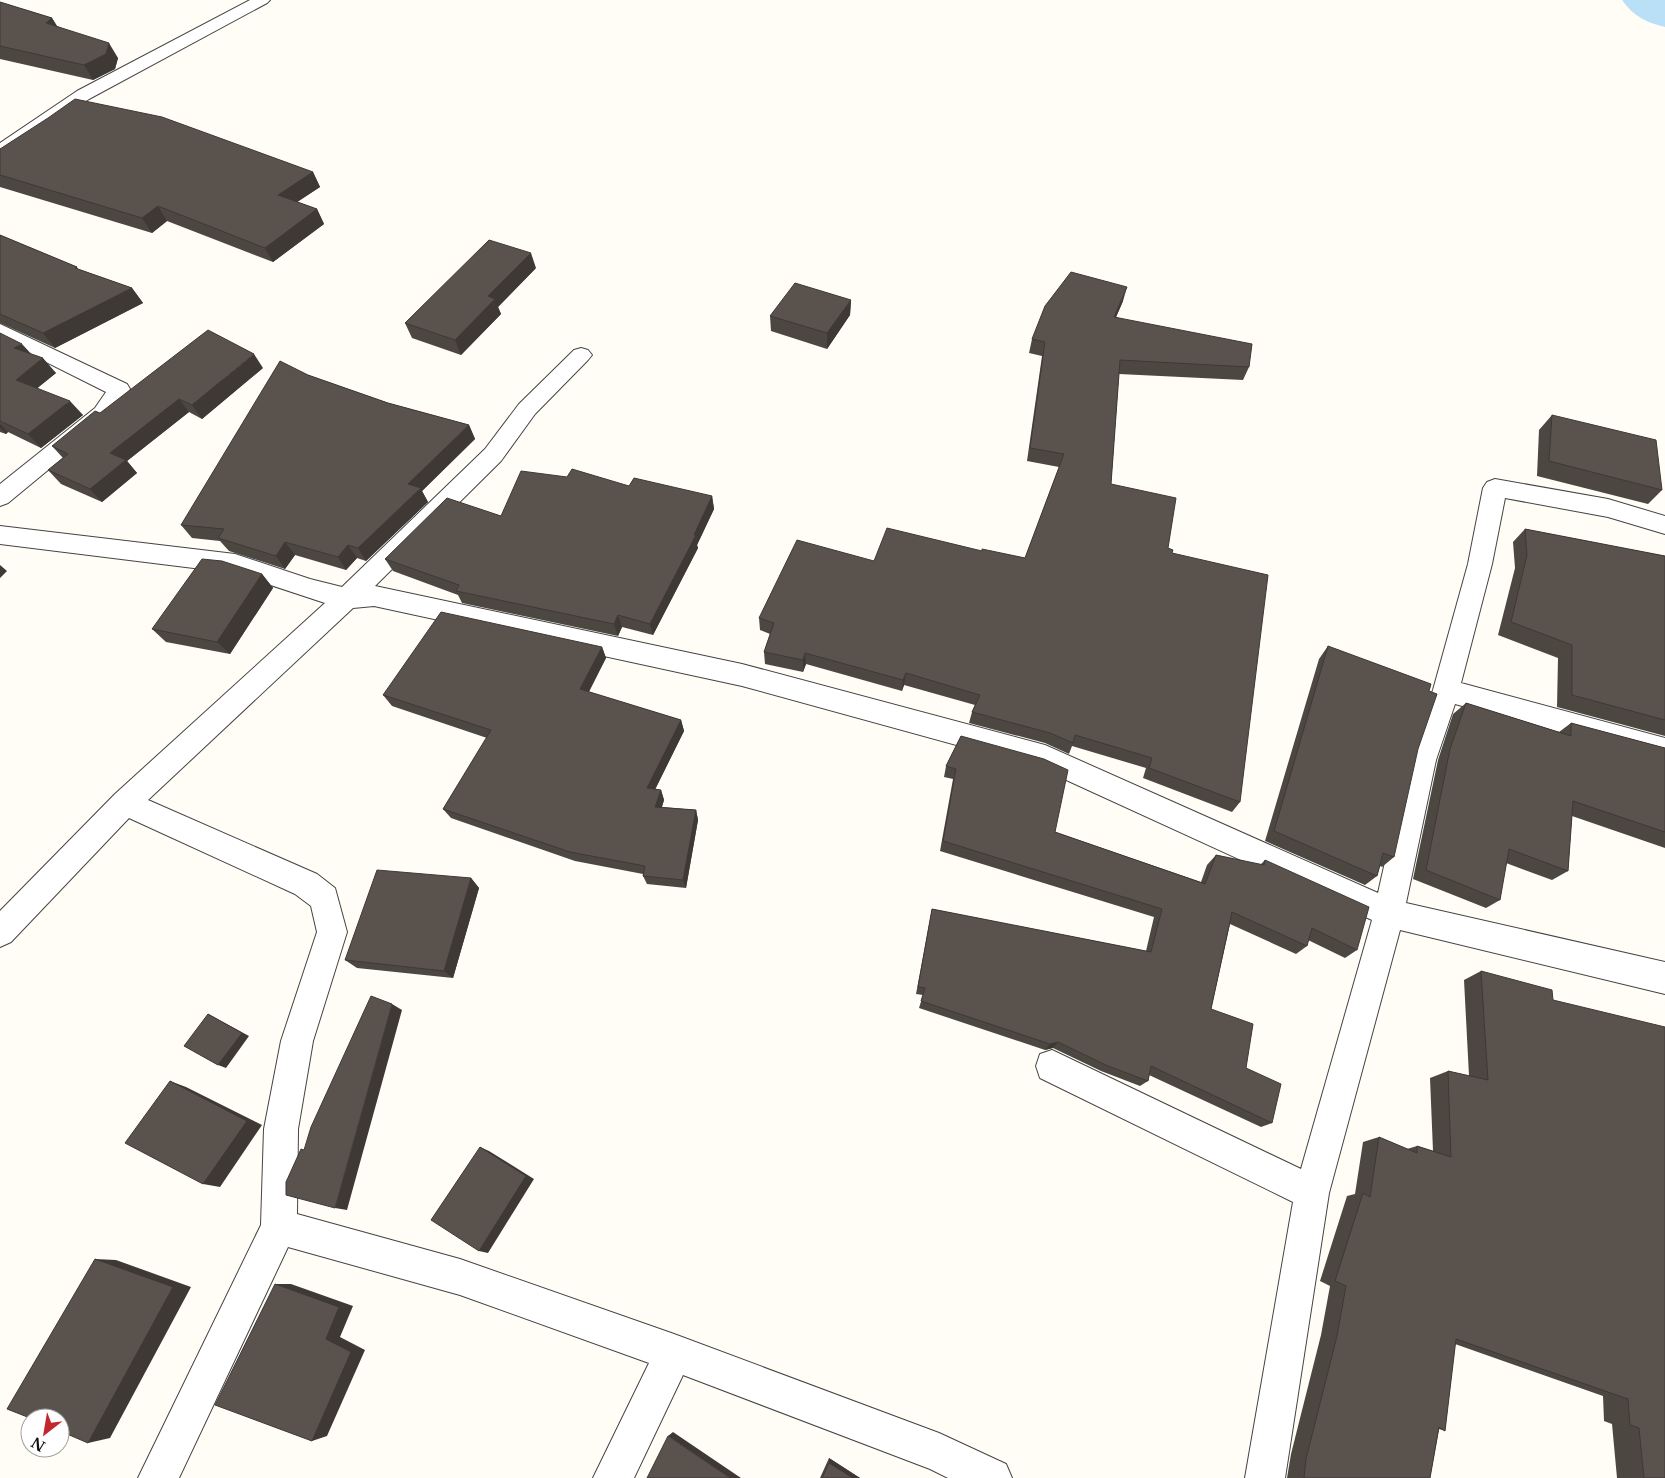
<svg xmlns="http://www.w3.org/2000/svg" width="1665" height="1478" viewBox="0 0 1665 1478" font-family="'Libre Baskerville',serif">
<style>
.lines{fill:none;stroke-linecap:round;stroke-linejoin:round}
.river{fill:#b9e0f7;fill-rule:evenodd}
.minor-casing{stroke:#444;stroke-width:2}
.minor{fill:#fff;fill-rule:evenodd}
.wall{fill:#4d4742}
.shaded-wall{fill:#3f3936}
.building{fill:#5a524d;stroke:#3f3936}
</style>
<rect width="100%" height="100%" fill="#fffdf5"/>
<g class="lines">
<path class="river" d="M 1622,0 L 1665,0 L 1665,27 C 1647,23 1633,16 1622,0 Z"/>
<g class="minor-casing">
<path id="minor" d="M 250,0 L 270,0 L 267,3 L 89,99 L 6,155 L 0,156 L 0,143 L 77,91 Z
M 0,324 L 127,384 L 130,389 L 111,418 L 8,503 L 0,506 L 0,484 L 95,408 L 106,392 L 0,339 Z
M 581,348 L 588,350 L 592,355 L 588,360 L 535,414 L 501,461 L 375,586 L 742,664 L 1045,745 L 1378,893 L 1408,760 L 1433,690 L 1468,564 L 1483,488 L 1487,482 L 1495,479 L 1608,499 L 1665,516 L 1665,534 L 1608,517 L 1505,498 L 1492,564 L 1461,683 L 1665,738 L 1665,762 L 1455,704 L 1436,760 L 1406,903 L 1665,962 L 1665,994 L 1400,930 L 1329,1193 L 1285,1478 L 1245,1478 L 1293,1202 L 1040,1078 L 1036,1066 L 1040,1054 L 1052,1050 L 1301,1169 L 1372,920 L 1040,768 L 742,686 L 374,606 L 353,608 L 148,800 L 317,874 L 335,888 L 347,932 L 313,1041 L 298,1129 L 297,1214 L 460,1259 L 674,1334 L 939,1433 L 1006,1464 L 1012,1478 L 948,1478 L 930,1469 L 683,1375 L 634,1478 L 593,1478 L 649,1363 L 460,1295 L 288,1247 L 179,1478 L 138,1478 L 261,1225 L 264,1129 L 281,1041 L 317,932 L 311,906 L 295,894 L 129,818 L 11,942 L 0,947 L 0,911 L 115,794 L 325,603 L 234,573 L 0,544 L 0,526 L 235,554 L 310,579 L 342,587 L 485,449 L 519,404 L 574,350 Z"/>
</g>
<use href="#minor" class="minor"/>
</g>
<path class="wall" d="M 0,2 L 52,18 L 57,26 L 118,58 L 115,69 L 93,80 L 0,59 Z
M 0,149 L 313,172 L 320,187 L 297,202 L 317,209 L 324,224 L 273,262 L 167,221 L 152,233 L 0,187 Z
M 0,235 L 77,267 L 78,269 L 132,288 L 143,303 L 55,348 L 0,323 Z
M 536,268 L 498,307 L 501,314 L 461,355 L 412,338 L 405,323 Z
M 851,300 L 850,315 L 827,349 L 771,331 L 770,316 Z
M 1123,301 L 1116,317 L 1249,367 L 1243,380 L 1119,374 L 1111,484 L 1172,553 L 1240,802 L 1232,812 L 1143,778 L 1146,768 L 1072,746 L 1069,754 L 1045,743 L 969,723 L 972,712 L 975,705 L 904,685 L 902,691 L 806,664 L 803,672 L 765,664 L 764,652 L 770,634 L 760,630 L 759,618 L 874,561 L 982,551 L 1025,558 L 1059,467 L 1027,461 L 1042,356 L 1029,353 L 1032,339 Z
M 0,333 L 31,354 L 56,373 L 37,388 L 83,415 L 41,448 L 8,432 L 6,434 L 0,432 Z
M 263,368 L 202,419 L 189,412 L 127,461 L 137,473 L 102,502 L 61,484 L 48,470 L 63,458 L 52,446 L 100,413 Z
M 308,375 L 388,403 L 469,425 L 475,439 L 422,491 L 428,502 L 366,561 L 357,558 L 346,570 L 295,555 L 285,569 L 229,551 L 220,541 L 192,538 L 181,525 Z
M 1552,415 L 1662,490 L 1648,504 L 1537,476 L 1539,430 Z
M 629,486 L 712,496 L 714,509 L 697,545 L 698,548 L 653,635 L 622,627 L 618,636 L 462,603 L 458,595 L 393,571 L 385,559 L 501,516 Z
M 1525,529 L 1665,556 L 1665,736 L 1557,707 L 1558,658 L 1498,635 L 1515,568 L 1513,542 Z
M 262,574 L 273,588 L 230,654 L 166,642 L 152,629 Z
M 1328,646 L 1394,857 L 1382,867 L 1380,866 L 1377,876 L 1365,885 L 1265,841 L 1319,659 Z
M 602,647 L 606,658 L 589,692 L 681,720 L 684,731 L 655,789 L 661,790 L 664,800 L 662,807 L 696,810 L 698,820 L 686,888 L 647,884 L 643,876 L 643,874 L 575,861 L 451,818 L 443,809 L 487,738 L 392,706 L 383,695 Z
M 1466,703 L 1559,732 L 1571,723 L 1665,748 L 1665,848 L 1572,816 L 1568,871 L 1552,880 L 1506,863 L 1500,900 L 1486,908 L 1413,879 L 1438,760 L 1453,714 Z
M 961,736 L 1055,832 L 1201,882 L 1207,865 L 1216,855 L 1260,865 L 1265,860 L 1357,950 L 1345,958 L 1308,940 L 1307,946 L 1296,954 L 1230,924 L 1211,1009 L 1246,1068 L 1272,1123 L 1261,1127 L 1149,1075 L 1148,1081 L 1140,1086 L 1101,1071 L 1053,1048 L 1045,1050 L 919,1008 L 923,995 L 916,994 L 932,909 L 1146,951 L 1154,917 L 940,851 L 953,779 L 944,777 L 946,766 Z
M 471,878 L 479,888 L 453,978 L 357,968 L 345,960 Z
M 1481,971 L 1553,1000 L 1665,1478 L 1617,1478 L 1612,1424 L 1604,1421 L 1603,1396 L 1455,1344 L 1445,1431 L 1439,1429 L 1430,1478 L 1287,1478 L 1291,1454 L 1321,1335 L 1330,1286 L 1320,1281 L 1347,1196 L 1355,1194 L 1363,1142 L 1379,1137 L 1407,1149 L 1417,1146 L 1433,1151 L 1430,1078 L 1448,1071 L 1469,1076 L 1464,980 Z
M 829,1458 L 860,1478 L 820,1478 Z"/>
<path class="shaded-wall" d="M 52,18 L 61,33 L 46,23 Z
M 109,43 L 118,58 L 115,69 L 93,80 L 84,65 Z
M 313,172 L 320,187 L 285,210 L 278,195 Z
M 158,206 L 167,221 L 152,233 L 142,218 Z
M 317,209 L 324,224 L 273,262 L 265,248 Z
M 531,253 L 536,268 L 498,307 L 501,314 L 461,355 L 455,340 L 488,296 Z
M 1127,287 L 1123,301 L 1110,331 L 1114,317 Z
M 132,288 L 143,303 L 55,348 L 43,333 Z
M 851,300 L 850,315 L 827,349 L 827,333 Z
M 22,344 L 35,358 L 14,348 Z
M 254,354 L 263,368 L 202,419 L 192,405 Z
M 43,358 L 56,373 L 29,395 L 16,380 Z
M 179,399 L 189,412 L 127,461 L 137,473 L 102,502 L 90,489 L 110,453 Z
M 70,401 L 83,415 L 41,448 L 28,434 Z
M 0,424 L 8,432 L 6,434 L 0,428 Z
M 469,425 L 475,439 L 422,491 L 428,502 L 366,561 L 358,548 L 408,484 Z
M 712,496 L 714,509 L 697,545 L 698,548 L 653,635 L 650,624 Z
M 285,542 L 295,555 L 285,569 L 276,556 Z
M 348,545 L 357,558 L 346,570 L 338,557 Z
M 0,565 L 7,571 L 0,578 Z
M 262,574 L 273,588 L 230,654 L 217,642 Z
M 618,615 L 622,627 L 618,636 L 614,624 Z
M 602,647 L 606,658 L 584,700 L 580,689 Z
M 805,653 L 806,664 L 803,672 L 803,660 Z
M 906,673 L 904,685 L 902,691 L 903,680 Z
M 681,720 L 684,731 L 651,798 L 647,788 Z
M 661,790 L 664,800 L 659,816 L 655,807 Z
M 696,810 L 698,820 L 686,888 L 683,880 Z
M 471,878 L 479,888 L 453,978 L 444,971 Z
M 392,1004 L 402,1010 L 347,1210 L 335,1208 Z
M 208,1014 L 249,1036 L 226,1068 L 218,1065 Z
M 1058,1042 L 1053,1048 L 1045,1050 L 1050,1044 Z
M 170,1081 L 186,1087 L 262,1125 L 220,1187 L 203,1184 Z
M 480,1147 L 489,1151 L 534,1179 L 488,1253 L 479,1251 Z
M 95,1259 L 116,1260 L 191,1287 L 110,1438 L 88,1443 Z
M 275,1284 L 291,1284 L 353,1306 L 340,1337 L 365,1350 L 327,1436 L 312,1441 L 326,1339 Z
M 673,1432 L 741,1478 L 730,1478 L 668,1436 Z
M 829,1458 L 860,1478 L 853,1478 L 829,1463 Z"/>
<path class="building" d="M 0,2 L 52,18 L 46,23 L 109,43 L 106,54 L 84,65 L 0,46 Z
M 75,99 L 162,117 L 313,172 L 278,195 L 317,209 L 265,248 L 158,206 L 142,218 L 0,175 L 0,149 L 48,118 Z
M 0,235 L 77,267 L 75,268 L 132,288 L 43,333 L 0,314 Z
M 489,240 L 531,253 L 488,296 L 495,299 L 455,340 L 405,323 Z
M 1071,272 L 1127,287 L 1114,317 L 1252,344 L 1249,367 L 1120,360 L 1111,484 L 1176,498 L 1168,548 L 1173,550 L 1172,553 L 1268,575 L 1240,802 L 1149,768 L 1152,758 L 1075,735 L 1073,743 L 1050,733 L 972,712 L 980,695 L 906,673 L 903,680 L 805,653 L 803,660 L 764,652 L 774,623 L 759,618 L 797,540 L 874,561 L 887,528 L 982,551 L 982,549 L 1025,558 L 1064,454 L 1030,448 L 1045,342 L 1032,339 L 1045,306 Z
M 795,283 L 851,300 L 827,333 L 770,316 Z
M 208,330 L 254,354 L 192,405 L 179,399 L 110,453 L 126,460 L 90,489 L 48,470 L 68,454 L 52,446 L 95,411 L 100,413 Z
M 0,333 L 22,344 L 14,348 L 43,358 L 16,380 L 70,401 L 28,434 L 0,421 Z
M 280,361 L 308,375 L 388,403 L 469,425 L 408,484 L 421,488 L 358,548 L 348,545 L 338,557 L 285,542 L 276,556 L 218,538 L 224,529 L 181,525 Z
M 1552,415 L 1656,440 L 1662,490 L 1549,461 Z
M 572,469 L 629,486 L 634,478 L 712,496 L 694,535 L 696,535 L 650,624 L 618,615 L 614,624 L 456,591 L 459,585 L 385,559 L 447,498 L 501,516 L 521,471 L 567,477 Z
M 1525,529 L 1665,556 L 1665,720 L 1572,695 L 1572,645 L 1511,622 L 1527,555 Z
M 202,559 L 222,561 L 262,574 L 217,642 L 152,629 Z
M 441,612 L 602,647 L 580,689 L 681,720 L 647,788 L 661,790 L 655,807 L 696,810 L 683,880 L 643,876 L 645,866 L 570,852 L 443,809 L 491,730 L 383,695 Z
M 1328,646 L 1431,684 L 1429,691 L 1437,694 L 1418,749 L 1394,857 L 1383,853 L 1377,876 L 1274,831 Z
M 1466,703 L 1571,736 L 1571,723 L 1665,748 L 1665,832 L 1573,801 L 1568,871 L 1509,849 L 1500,900 L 1426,870 L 1450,749 Z
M 961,736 L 1044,759 L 1068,770 L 1055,832 L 1205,884 L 1216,855 L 1264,865 L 1265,860 L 1369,907 L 1357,950 L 1312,928 L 1307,946 L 1232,912 L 1211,1009 L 1253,1024 L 1246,1068 L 1281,1084 L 1272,1123 L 1151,1066 L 1148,1081 L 1108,1066 L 1058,1042 L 1050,1044 L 921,1001 L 925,988 L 918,987 L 932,909 L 1151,952 L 1162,909 L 943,841 L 956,769 L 946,766 Z
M 377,870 L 471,878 L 444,971 L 345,960 Z
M 1481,971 L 1552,990 L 1553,1000 L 1665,1027 L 1665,1478 L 1644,1478 L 1639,1428 L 1630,1425 L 1628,1399 L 1456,1339 L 1445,1431 L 1439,1427 L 1430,1478 L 1304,1478 L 1306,1459 L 1337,1336 L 1346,1286 L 1335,1281 L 1363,1193 L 1370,1197 L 1379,1137 L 1417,1153 L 1417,1146 L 1451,1157 L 1448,1071 L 1488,1080 Z
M 371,996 L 392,1004 L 335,1208 L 286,1195 L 286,1182 L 301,1149 L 304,1150 L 311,1127 Z
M 208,1014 L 242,1033 L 218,1065 L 184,1046 Z
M 170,1081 L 247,1121 L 203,1184 L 125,1143 Z
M 480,1147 L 526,1176 L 479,1251 L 431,1220 Z
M 95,1259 L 173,1287 L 88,1443 L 60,1431 L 60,1418 L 30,1418 L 7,1409 Z
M 275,1284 L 339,1307 L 326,1339 L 351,1352 L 312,1441 L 215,1405 Z
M 668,1436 L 730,1478 L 647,1478 Z
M 829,1463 L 853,1478 L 822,1478 Z"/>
<g transform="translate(45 1433) rotate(211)"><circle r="24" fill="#ffffff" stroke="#a0a0a0"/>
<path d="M0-4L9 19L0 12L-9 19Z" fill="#c4262e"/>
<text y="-8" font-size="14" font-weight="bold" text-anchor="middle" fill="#111111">N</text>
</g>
</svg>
